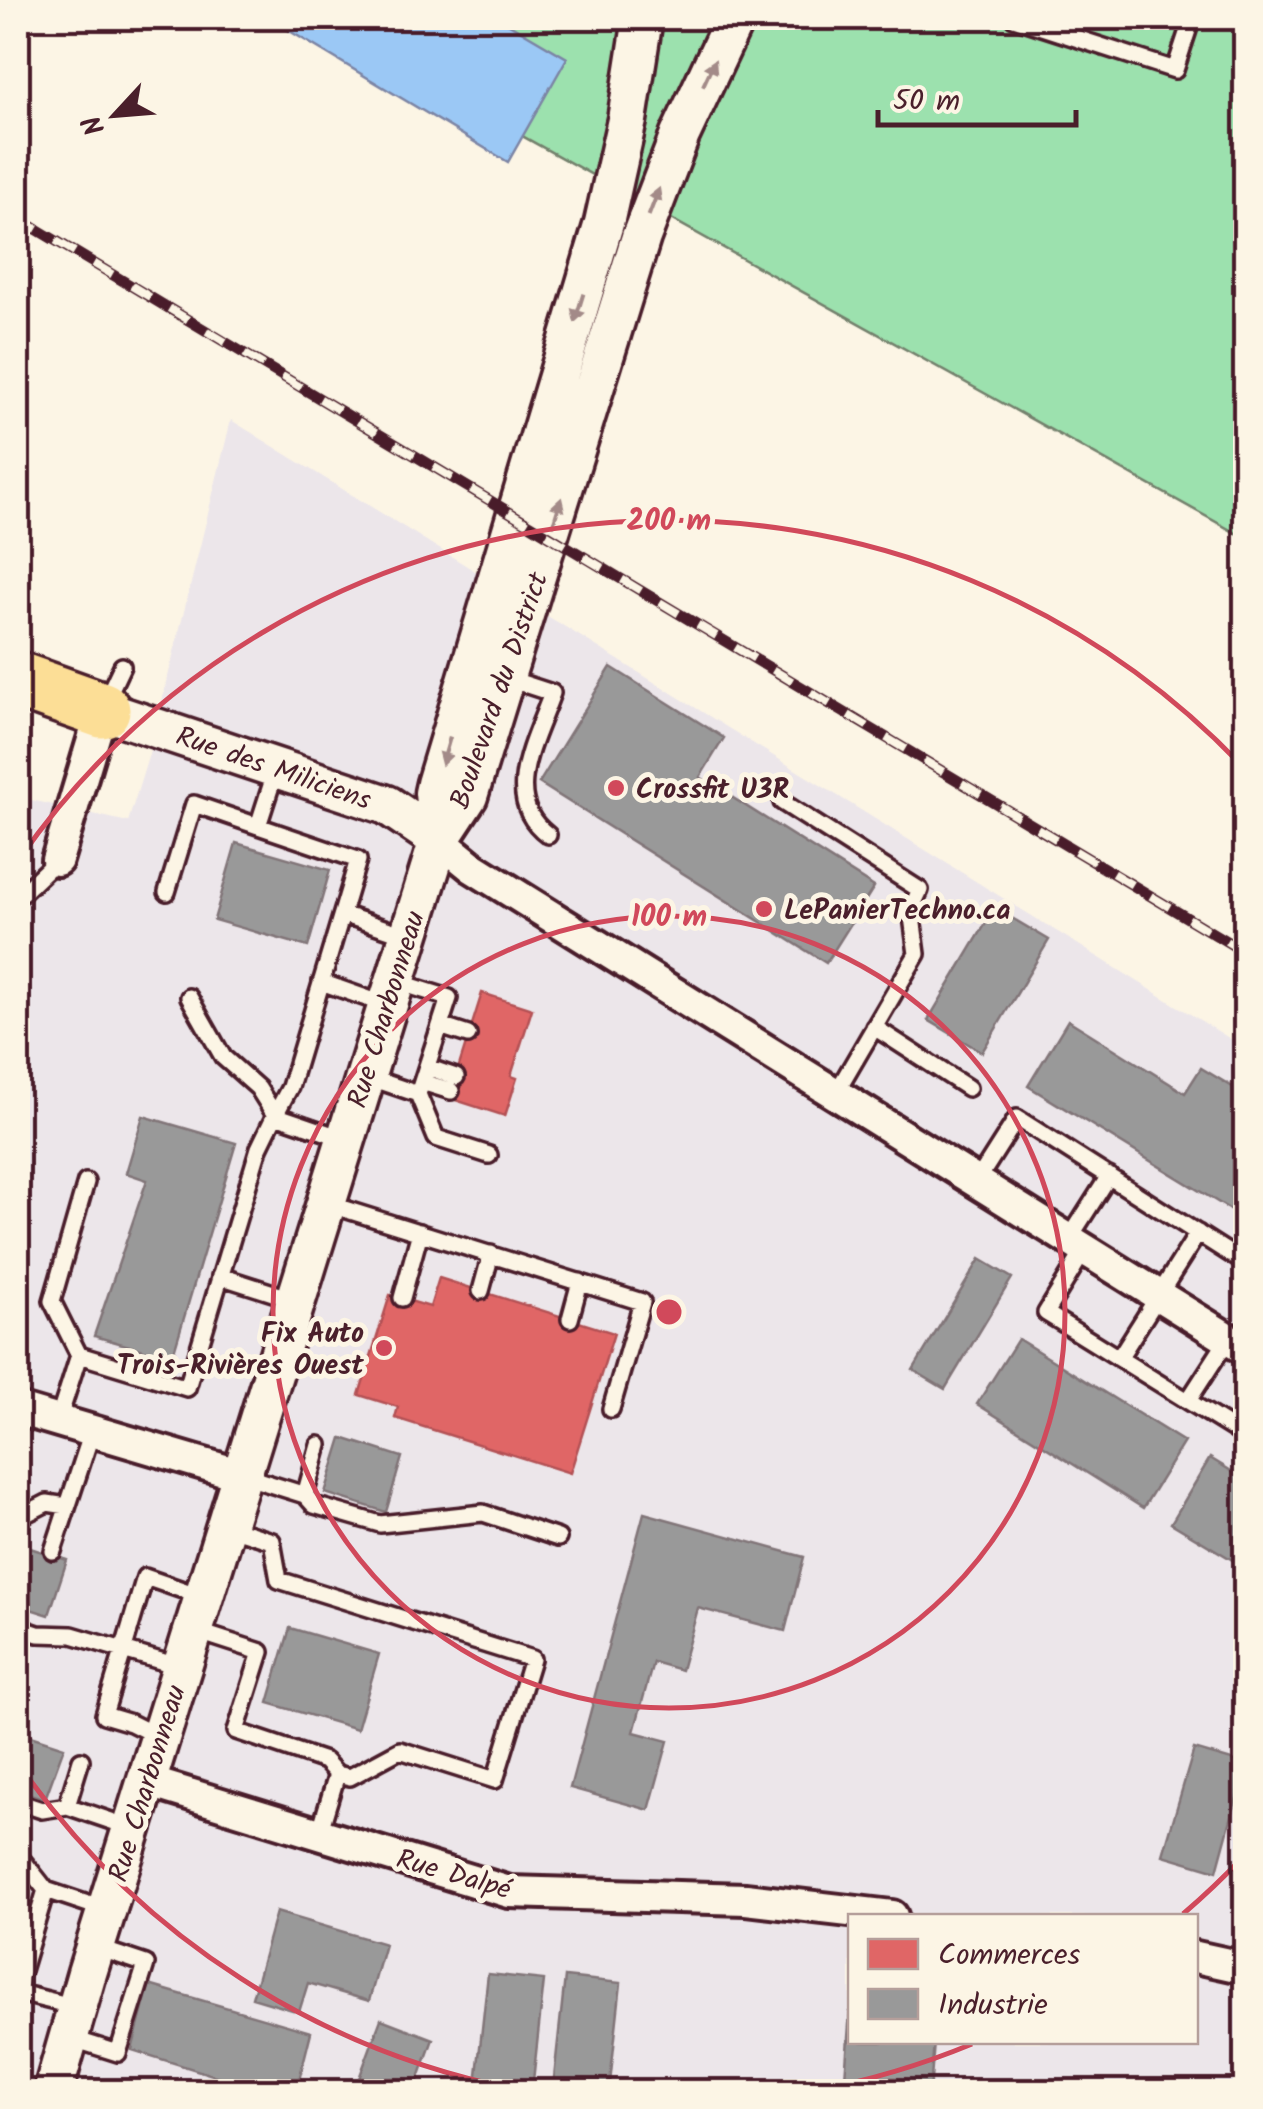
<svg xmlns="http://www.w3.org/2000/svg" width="1263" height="2109" viewBox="0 0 1263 2109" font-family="Kalam,sans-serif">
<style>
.built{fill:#ece6ea;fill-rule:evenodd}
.green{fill:#9ce1ae;stroke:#73806c;stroke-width:2.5}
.water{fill:#9bc8f5;stroke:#7b84a4;stroke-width:2.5}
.shops{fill:#e06666;stroke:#b35154;stroke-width:2.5}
.industry{fill:#999;stroke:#817478;stroke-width:2.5}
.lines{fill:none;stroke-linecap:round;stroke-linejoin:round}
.service-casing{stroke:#4a1f2b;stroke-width:22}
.minor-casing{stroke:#4a1f2b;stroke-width:38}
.tertiary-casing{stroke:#4a1f2b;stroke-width:45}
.motorway-casing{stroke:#4a1f2b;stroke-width:62}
.service{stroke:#fcf5e5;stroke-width:15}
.minor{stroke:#fcf5e5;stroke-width:30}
.tertiary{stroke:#fcf5e5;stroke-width:38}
.motorway{stroke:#fcde96;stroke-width:55}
.rail-casing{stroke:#4a1f2b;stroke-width:11}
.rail{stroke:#fcf5e5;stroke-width:8;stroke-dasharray:22;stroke-linecap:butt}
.oneway{fill:#a38a88}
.ring{fill:none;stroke:#d1495b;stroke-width:5}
.poi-dot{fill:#d1495b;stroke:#fcf5e5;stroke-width:4}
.labels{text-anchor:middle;stroke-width:10;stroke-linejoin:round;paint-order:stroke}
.street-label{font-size:28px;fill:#4a1f2b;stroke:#fcf5e5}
.poi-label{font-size:28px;font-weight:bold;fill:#4a1f2b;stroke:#fcf5e5;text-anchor:start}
.centre{fill:#d1495b;stroke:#fcf5e5;stroke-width:5}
.ring-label{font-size:30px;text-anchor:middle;font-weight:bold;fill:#d1495b;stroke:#fcf5e5;stroke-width:10;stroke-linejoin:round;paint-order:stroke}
</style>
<rect width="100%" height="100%" fill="#fcf5e5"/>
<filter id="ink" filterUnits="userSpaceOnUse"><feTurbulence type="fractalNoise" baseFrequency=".01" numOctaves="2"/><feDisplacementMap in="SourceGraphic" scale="20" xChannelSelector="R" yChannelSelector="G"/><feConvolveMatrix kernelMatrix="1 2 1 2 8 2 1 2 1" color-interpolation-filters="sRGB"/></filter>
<g filter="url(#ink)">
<path class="built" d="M 231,420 L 1245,1048 L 1245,2091 L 18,2092 L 18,797 L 128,822 L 149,754 ZM 850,1916 L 1196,1916 L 1196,2042 L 850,2042 Z"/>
<path class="green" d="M 310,18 L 1245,18 L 1245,538 Z"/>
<path class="water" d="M 268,18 L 499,18 L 567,58 L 508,162 Z"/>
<path class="shops" d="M 482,993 L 532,1009 L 511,1076 L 517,1078 L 505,1116 L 449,1098 Z
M 439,1278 L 614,1333 L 570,1473 L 395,1418 L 398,1407 L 359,1395 L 390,1295 L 430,1307 Z"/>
<path class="industry" d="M 611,667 L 724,738 L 700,777 L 874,887 L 826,963 L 539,783 Z
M 236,843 L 330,870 L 308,947 L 214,920 Z
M 995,908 L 1049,940 L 982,1052 L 928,1020 Z
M 1068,1020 L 1185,1093 L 1201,1068 L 1246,1095 L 1246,1194 L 1234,1212 L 1028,1086 Z
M 143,1116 L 236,1143 L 172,1358 L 94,1336 L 147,1180 L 126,1173 Z
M 980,1259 L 1012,1278 L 945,1389 L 913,1370 Z
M 1018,1339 L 1184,1442 L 1143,1508 L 977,1404 Z
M 342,1438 L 402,1457 L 386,1512 L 325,1493 Z
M 1210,1458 L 1246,1480 L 1246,1568 L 1171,1523 Z
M 644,1513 L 804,1557 L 785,1631 L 698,1608 L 681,1670 L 653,1662 L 634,1732 L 668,1741 L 649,1810 L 570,1788 Z
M 18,1544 L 67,1560 L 49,1615 L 18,1605 Z
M 290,1628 L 379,1654 L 357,1729 L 268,1703 Z
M 18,1732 L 64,1747 L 45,1799 L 18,1790 Z
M 1194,1749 L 1246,1764 L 1217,1871 L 1163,1855 Z
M 276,1912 L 385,1944 L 369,2001 L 308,1983 L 299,2012 L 252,1998 Z
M 488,1974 L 544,1980 L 532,2090 L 476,2084 Z
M 565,1977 L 621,1983 L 609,2092 L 553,2087 Z
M 149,1985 L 311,2032 L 296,2092 L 267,2092 L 132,2050 Z
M 850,2011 L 850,2042 L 934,2042 L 930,2092 L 844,2092 Z
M 381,2019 L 433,2039 L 414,2092 L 354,2092 Z"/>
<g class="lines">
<g class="service-casing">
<path id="service" d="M 1014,18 L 1175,70 L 1192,18
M 506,678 L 552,693 C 536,739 499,799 548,835
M 105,702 L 122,666
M 782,802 L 920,890 L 911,909 L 917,954 L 836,1093
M 167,892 L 194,804 L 258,826
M 18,897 L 57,860
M 342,914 L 408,936
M 321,982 L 386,1005
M 189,997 L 223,1057 L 258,1088 L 275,1115
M 440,1026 L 468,1035
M 874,1027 L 968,1088
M 427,1067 L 456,1077
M 365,1076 L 418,1094 L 449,998 L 398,982
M 422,1082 L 451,1091
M 418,1094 L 436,1138 L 489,1155
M 275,1115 L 290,1087 L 358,860 L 258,826 L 276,770
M 977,1181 L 1017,1118 L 1246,1264
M 325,1203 L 642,1302 L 611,1409
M 1069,1239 L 1109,1176
M 1085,1249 L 1046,1313 L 1246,1437
M 220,1276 L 295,1300
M 481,1291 L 491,1254
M 402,1298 L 420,1232
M 570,1319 L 580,1282
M 79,1355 L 52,1301 L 86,1182
M 1119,1358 L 1198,1233
M 1188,1401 L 1228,1339
M 58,1421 L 79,1355 L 187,1388 L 259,1148 L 275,1115 L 345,1139
M 241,1475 L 305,1495 L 319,1445
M 305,1495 L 314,1505 L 380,1524 L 483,1513 L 558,1538
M 18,1518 L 47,1503 L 67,1506
M 225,1526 L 272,1541 L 279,1580 L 532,1659 L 495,1780 L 400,1750 L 350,1777 L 337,1774
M 53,1551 L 92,1432
M 18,1627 L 38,1634 L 72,1635 L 181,1667
M 193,1630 L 261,1652 L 236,1731 L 325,1761 L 337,1774 L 319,1834
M 159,1737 L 131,1723 L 104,1715 L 145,1577 L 203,1597
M 81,1760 L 67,1806 L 132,1828
M 18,1802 L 42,1810 L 67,1806
M 18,1861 L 24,1862 L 46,1890
M 76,2007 L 19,1993 L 20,1977 L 46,1890 L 106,1910
M 67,2037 L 118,2053 L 146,1964 L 95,1947"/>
</g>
<g class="minor-casing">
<path id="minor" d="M 439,840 L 472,867 L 1246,1350
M 57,860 L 102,710
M 18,1409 L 241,1475
M 146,1781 L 509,1892 L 746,1899 L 892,1916
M 1196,1957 L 1246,1968"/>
</g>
<g class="tertiary-casing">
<path id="tertiary" d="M 102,710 L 387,805 L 439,840
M 439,840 L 434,793 L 436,784 L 604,223 L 627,120 L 643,18
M 53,2092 L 87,1973 L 439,840 L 468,796 L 641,237 L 680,135 L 735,18"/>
</g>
<g class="motorway-casing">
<path id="motorway" d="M 18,680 L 102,710"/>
</g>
<use href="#service" class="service"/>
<use href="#minor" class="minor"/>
<use href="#tertiary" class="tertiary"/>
<use href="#motorway" class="motorway"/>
<g class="rail-casing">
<path id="rail" d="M 18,218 L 1246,953"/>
</g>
<use href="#rail" class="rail"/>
</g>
<defs><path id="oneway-solid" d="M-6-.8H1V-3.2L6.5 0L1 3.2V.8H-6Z" transform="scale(2.5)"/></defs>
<g class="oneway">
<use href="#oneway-solid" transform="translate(709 73) rotate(-65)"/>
<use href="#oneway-solid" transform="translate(654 202) rotate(-69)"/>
<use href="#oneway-solid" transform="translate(579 308) rotate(107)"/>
<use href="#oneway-solid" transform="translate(557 512) rotate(-73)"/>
<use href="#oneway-solid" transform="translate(446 751) rotate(106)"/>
</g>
</g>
<g class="ring">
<circle cx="669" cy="1312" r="396"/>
<path d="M1243 1857A792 792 0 0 1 1183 1914M972 2044A792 792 0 0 1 813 2091M525 2091A792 792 0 0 1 20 1766M20 858A792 792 0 0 1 1243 767"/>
</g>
<g class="poi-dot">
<circle cx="616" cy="788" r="10"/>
<circle cx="764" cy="909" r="10"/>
<circle cx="384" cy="1348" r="10"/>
</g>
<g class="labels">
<g class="street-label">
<text transform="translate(498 690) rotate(-71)" y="10">Boulevard du District</text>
<text transform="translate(274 767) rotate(19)" y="10">Rue des Miliciens</text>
<text transform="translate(385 1009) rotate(-73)" y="10">Rue Charbonneau</text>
<text transform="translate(146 1783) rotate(-73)" y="10">Rue Charbonneau</text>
<text transform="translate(454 1873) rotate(16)" y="10">Rue Dalpé</text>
</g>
<g class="poi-label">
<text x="636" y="798">Crossfit U3R</text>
<text x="784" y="919">LePanierTechno.ca</text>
<text x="364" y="1342" text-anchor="end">Fix Auto<tspan x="364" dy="32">Trois-Rivières Ouest</tspan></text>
</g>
</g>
<circle cx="669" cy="1312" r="15" class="centre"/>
<g class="ring-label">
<text x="669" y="530">200 m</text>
<text x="669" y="926">100 m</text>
</g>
<rect width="1263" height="2109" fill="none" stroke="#fcf5e5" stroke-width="60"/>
<rect x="30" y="30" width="1203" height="2049" fill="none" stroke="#4a1f2b" stroke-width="4" filter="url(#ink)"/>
<rect x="848" y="1914" width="350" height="130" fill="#fcf5e5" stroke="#b59f9b" stroke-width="2.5"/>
<rect x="868" y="1939" width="50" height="30" fill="#e06666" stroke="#b59f9b" stroke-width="2.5"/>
<text x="938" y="1964" font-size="30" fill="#4a1f2b">Commerces</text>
<rect x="868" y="1989" width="50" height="30" fill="#999999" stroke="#b59f9b" stroke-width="2.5"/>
<text x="938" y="2014" font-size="30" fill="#4a1f2b">Industrie</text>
<g transform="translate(115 115) rotate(244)" stroke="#fcf5e5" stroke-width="8" paint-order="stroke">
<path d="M0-8L18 38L0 25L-18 38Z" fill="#4a1f2b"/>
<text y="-15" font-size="28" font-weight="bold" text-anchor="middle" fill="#4a1f2b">N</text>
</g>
<path d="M878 110v15h198v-15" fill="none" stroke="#4a1f2b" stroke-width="5"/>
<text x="893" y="110" font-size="30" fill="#4a1f2b" stroke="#fcf5e5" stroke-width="8" paint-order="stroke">50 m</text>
</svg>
